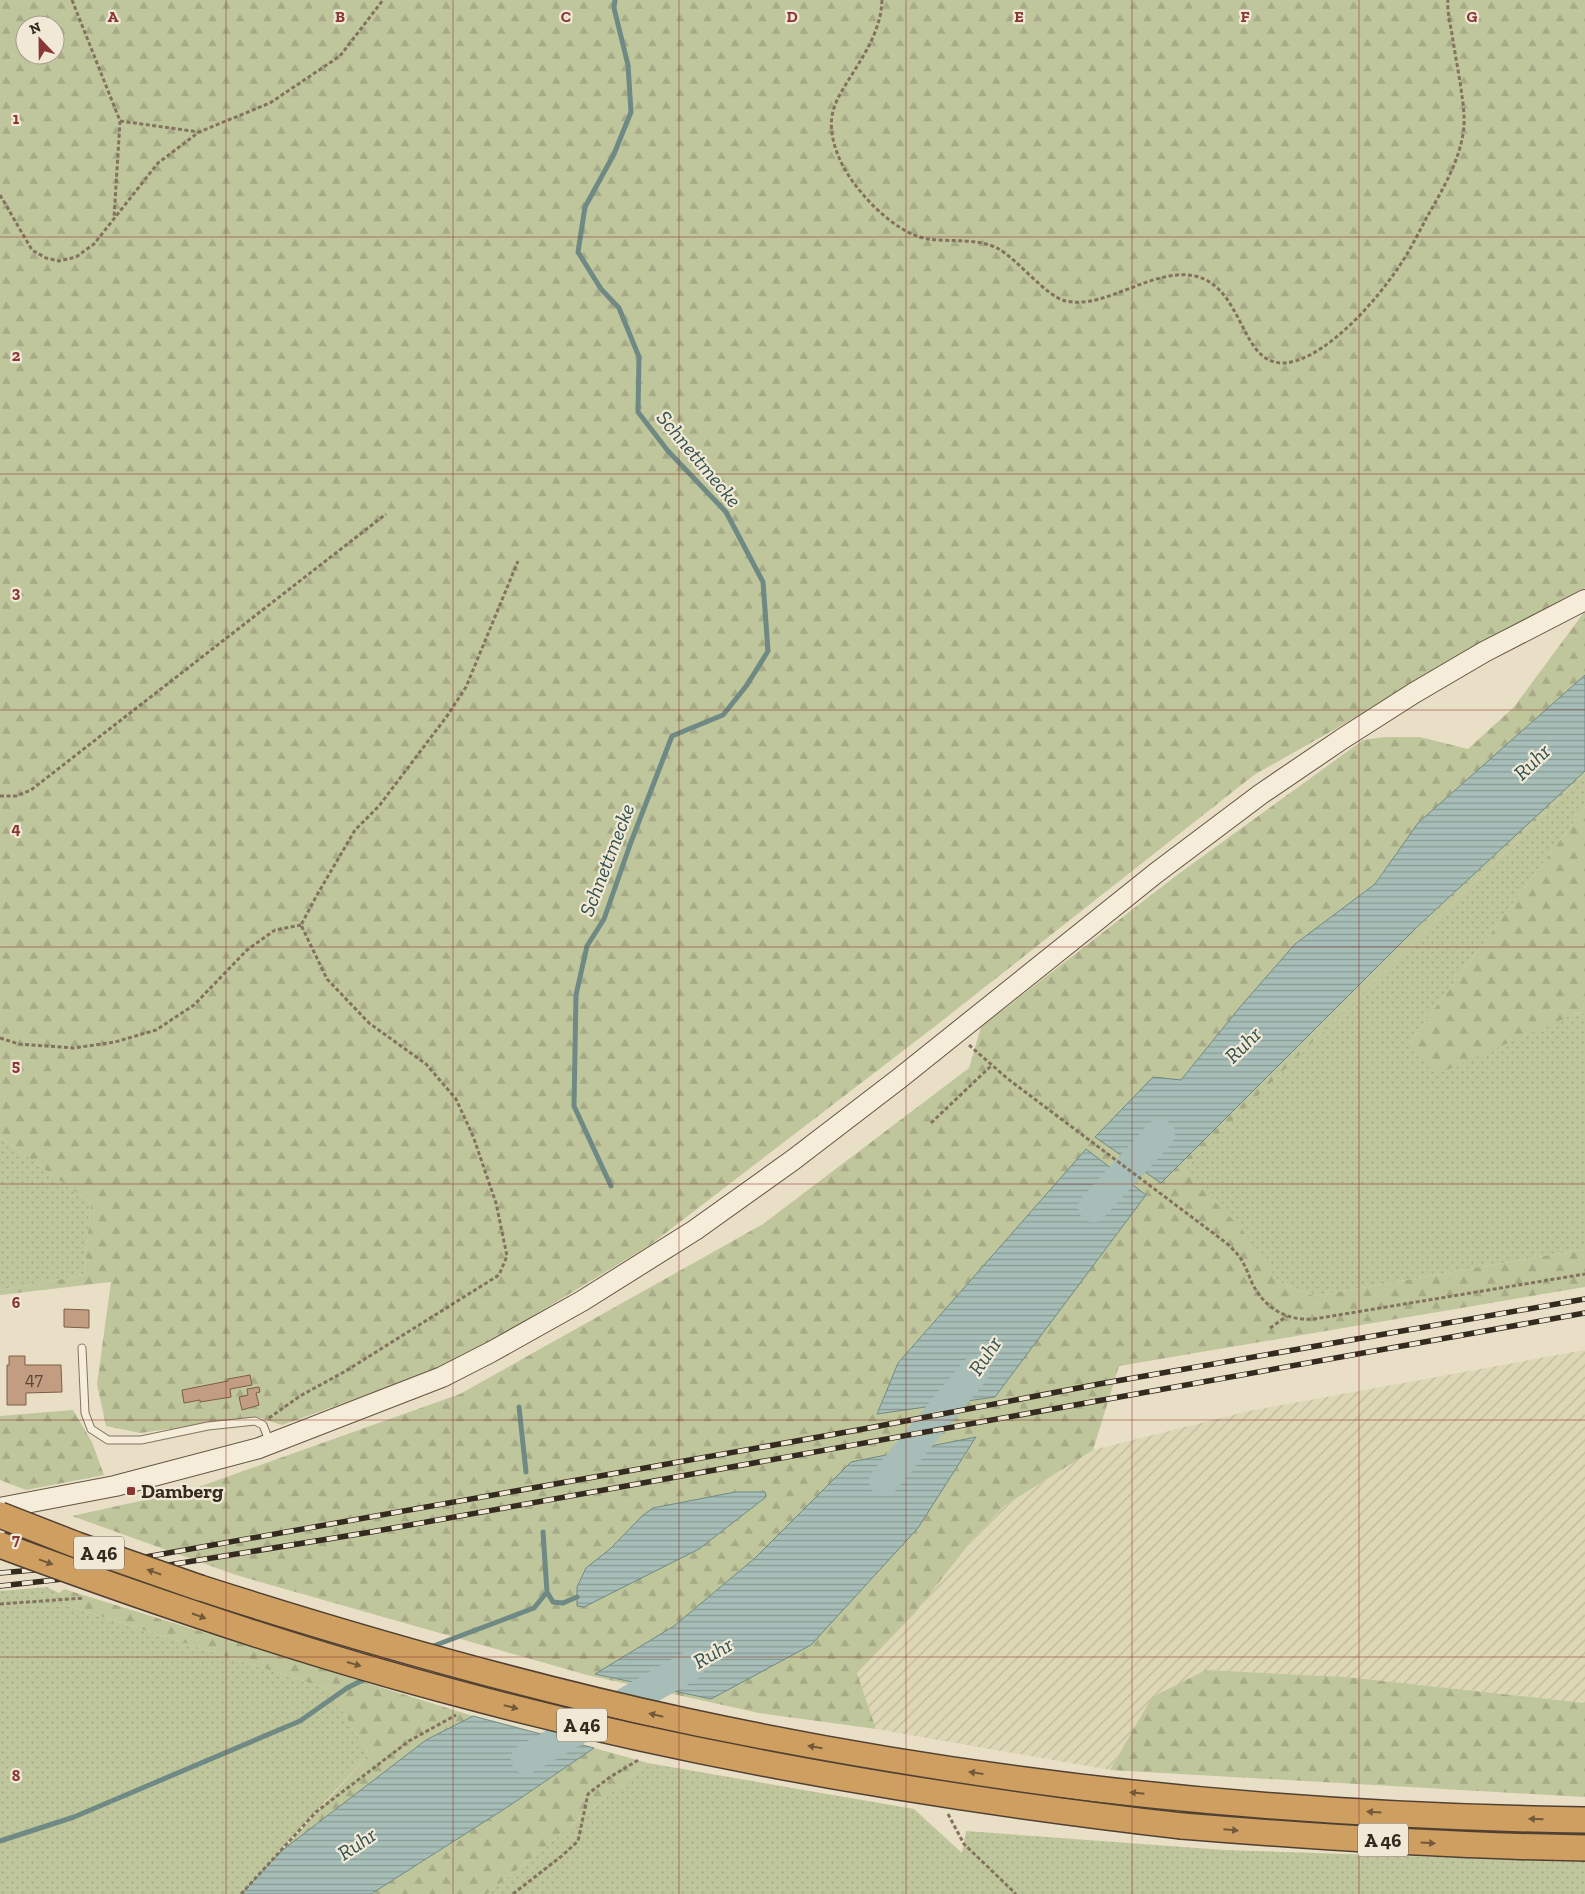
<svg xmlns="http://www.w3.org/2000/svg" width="1585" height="1894" viewBox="0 0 1585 1894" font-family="'Zilla Slab',serif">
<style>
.farmland{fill:url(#farmland-furrows)}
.grass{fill:url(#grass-dots)}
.forest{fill:url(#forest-firs);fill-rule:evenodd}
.water{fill:url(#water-rules);stroke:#6f8a84}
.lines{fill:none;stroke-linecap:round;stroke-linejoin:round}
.stream{stroke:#6f8a84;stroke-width:5}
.river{stroke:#a7bdb7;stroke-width:30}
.building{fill:#c29d81;stroke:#7e5e47}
.lane-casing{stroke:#82725e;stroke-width:9}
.secondary-casing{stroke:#645341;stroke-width:22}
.highway-casing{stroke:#504032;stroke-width:28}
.path{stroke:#82725e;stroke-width:3;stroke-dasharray:4 2.5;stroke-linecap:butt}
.lane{stroke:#f5edd9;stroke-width:7}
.secondary{stroke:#f5edd9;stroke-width:20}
.highway{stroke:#ce9f61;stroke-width:25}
.rail-casing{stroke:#342a20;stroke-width:5.5}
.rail{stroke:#f1e9d5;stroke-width:4;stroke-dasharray:11;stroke-linecap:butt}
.highway-bridge-casing{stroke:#504032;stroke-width:28;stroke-linecap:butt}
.highway-bridge{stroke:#ce9f61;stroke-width:25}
.oneway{fill:#72593a}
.grid{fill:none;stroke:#8a3635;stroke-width:1;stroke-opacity:0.55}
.poi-dot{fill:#8a3635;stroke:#f1e9d5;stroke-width:2}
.labels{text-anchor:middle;stroke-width:4.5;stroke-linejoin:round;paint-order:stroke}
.number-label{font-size:18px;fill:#584738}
.shield{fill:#f1e9d5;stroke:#6d6356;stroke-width:1}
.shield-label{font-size:19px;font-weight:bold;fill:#342a20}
.poi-label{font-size:20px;font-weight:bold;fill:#342a20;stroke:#f1e9d5;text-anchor:start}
.water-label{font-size:21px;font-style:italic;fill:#315250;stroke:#f1e9d5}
.grid-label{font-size:16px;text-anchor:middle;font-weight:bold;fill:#8a3635;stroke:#f1e9d5;stroke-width:4.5;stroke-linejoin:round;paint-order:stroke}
</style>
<defs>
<pattern id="farmland-furrows" width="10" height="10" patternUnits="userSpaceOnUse" patternTransform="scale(1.25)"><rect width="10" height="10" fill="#ddd7b5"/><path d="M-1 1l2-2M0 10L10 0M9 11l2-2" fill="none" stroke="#beb99b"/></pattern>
<pattern id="grass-dots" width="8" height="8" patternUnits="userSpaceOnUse" patternTransform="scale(1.25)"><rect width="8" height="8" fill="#c0c69c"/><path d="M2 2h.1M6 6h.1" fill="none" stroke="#a6aa86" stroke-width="1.8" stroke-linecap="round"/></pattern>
<pattern id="forest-firs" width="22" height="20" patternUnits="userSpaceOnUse" patternTransform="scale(1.25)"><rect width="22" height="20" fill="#c0c69c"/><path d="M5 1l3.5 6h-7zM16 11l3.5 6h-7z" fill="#a6aa86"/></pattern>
<pattern id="water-rules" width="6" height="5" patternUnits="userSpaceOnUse" patternTransform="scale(1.25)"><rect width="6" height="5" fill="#a7bdb7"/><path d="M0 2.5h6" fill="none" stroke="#899a94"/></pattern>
</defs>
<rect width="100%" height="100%" fill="#e9dfc6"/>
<path class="farmland" d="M 1585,1350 L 1585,1703 L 1346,1677 L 1206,1670 L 1152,1697 L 1110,1770 L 876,1729 L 857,1673 L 914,1614 L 969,1544 L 1004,1506 L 1093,1450 L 1249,1411 Z"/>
<path class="grass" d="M 1585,773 L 1585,807 L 1409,1043 L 1585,1012 L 1585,1249 L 1314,1296 L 1279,1282 L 1263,1261 L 1183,1170 Z
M 0,1137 L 91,1203 L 84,1275 L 0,1290 Z
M 47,1587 L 59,1593 L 59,1603 L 329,1689 L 369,1754 L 240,1894 L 0,1894 L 0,1591 Z
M 648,1763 L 914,1809 L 962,1853 L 966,1831 L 1224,1850 L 1585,1862 L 1585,1894 L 487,1894 Z"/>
<path class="forest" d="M 0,0 L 1585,0 L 1585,588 L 1254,775 L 938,1024 L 650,1245 L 454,1364 L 282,1425 L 257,1417 L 140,1433 L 106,1426 L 97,1384 L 111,1282 L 0,1295 L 0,1290 L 84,1275 L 91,1203 L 0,1137 ZM 25,25 L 55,25 L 55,55 L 25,55 Z
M 1585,611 L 1585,675 L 1418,823 L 1375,884 L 1295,944 L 1240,1007 L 1181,1080 L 1096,1137 L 1161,1183 L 1417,927 L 1585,771 L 1585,773 L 1183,1170 L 1241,1228 L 1279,1282 L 1314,1296 L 1585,1249 L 1585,1287 L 1119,1366 L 1093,1450 L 1004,1506 L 969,1544 L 914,1614 L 857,1673 L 876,1729 L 759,1713 L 587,1675 L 236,1575 L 72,1516 L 190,1490 L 460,1394 L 763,1224 L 969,1068 L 981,1027 L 1177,875 L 1363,740 L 1385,737 L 1420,737 L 1468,749 L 1514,707 ZM 1086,1150 L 877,1413 L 898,1363 ZM 766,1497 L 699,1549 L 584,1606 L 586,1568 L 610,1549 L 642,1516 ZM 755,1558 L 711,1699 L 596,1674 L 674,1626 Z
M 1585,807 L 1585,1012 L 1577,1013 L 1440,1073 L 1409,1043 Z
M 73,1410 L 92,1442 L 104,1475 L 26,1490 L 0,1480 L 0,1416 Z
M 64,1589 L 473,1716 L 426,1740 L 282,1851 L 369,1754 L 329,1689 L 59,1603 L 59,1593 Z
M 1206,1670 L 1346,1677 L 1585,1703 L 1585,1797 L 1110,1770 L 1152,1697 Z
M 594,1748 L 648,1763 L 487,1894 L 371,1894 L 509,1806 Z"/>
<path class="water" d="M 1585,675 L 1585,771 L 1417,927 L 1161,1183 L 1095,1137 L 1153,1077 L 1181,1080 L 1240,1007 L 1295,944 L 1375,884 L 1418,823 Z
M 1086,1149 L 1146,1195 L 995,1397 L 877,1414 L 898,1363 Z
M 976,1437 L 918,1528 L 811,1645 L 711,1699 L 595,1674 L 674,1626 L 755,1558 L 851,1462 Z
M 735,1492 L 765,1492 L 766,1497 L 699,1549 L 584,1607 L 577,1606 L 577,1587 L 586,1568 L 610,1549 L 642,1516 L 653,1508 Z
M 473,1716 L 594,1748 L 509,1806 L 371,1894 L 241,1894 L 280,1852 L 426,1740 Z"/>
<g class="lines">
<path class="stream" d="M 611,1186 L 574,1106 L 576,995 L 587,946 L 604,919 L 631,842 L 672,736 L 723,715 L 747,685 L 768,651 L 763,582 L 726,512 L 668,451 L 638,412 L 639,357 L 619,308 L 601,289 L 578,252 L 585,207 L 614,154 L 631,112 L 628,65 L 614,8 L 615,0
M 519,1407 L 526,1472
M 543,1532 L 547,1592 L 553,1602 L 563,1603 L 577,1597
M 428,1648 L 534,1608 L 547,1592
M 0,1841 L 74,1817 L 300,1721 L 347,1688 L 369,1677"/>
<path class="river" d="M 1093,1207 L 1160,1134
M 884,1481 L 974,1372
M 526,1759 L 690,1666"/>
</g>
<path class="building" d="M 64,1309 L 89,1310 L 89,1328 L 64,1327 Z
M 9,1356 L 25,1356 L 25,1365 L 61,1365 L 62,1392 L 26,1393 L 26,1405 L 7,1405 L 7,1365 L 9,1365 Z
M 250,1375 L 252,1385 L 230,1389 L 231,1397 L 200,1402 L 200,1400 L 184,1403 L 182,1390 L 228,1381 L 228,1379 Z
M 259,1387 L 260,1392 L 256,1393 L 259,1405 L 242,1410 L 239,1397 L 248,1395 L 247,1389 Z"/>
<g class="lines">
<g class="lane-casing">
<path id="lane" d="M 82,1348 L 85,1413 L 91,1429 L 108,1440 L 141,1440 L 208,1426 L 255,1421 L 263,1425 L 270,1443"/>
</g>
<g class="secondary-casing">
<path id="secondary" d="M 0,1508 L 115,1486 L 259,1448 L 442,1377 L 491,1352 L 582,1301 L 695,1230 L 793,1160 L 900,1078 L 1156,873 L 1261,794 L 1342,739 L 1414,693 L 1484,652 L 1585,600"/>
</g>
<g class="highway-casing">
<path id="highway" d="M 200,1588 C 359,1639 520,1685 685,1721 C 980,1785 1283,1816 1585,1820
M 1182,1826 C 1316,1837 1450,1846 1585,1848"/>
</g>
<path class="path" d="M 72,0 L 120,121 L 114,218
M 882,0 C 881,32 862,58 846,84 C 840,94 834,104 832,116 C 830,129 833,143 838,155 C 850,187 894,234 928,239 C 950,242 977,238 997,248 C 1018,259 1046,297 1066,301 C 1105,310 1153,267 1195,276 C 1252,289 1237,390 1308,356 C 1342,339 1377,299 1398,268 C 1409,252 1418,234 1427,217 C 1444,187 1466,151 1464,115 C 1462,88 1456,61 1452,34 C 1450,23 1447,11 1448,0
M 120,121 L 199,132
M 0,195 L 32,250 L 46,258 L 59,261 L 76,257 L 94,244 L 158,163 L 199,132 L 270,103 L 340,56 L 383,0
M 0,796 L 16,796 L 31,790 L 386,514
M 0,1038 L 19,1044 L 74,1048 L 115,1042 L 156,1030 L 194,1005 L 247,950 L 275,930 L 301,925
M 969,1045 L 1008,1079 L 1225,1242 C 1231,1247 1237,1253 1241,1259 C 1246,1267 1249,1276 1253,1285 C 1266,1309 1287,1321 1314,1319 L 1585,1274
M 931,1123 L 992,1065
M 1270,1328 L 1287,1316
M 269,1418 L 300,1396 L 344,1372 L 499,1275 L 507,1256 L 496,1203 L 473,1136 L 456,1099 L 426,1064 L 369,1023 L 327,979 L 301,925 L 317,895 L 355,830 L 379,806 L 447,716 L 466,687 L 518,561
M 0,1604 L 84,1598
M 948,1814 L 964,1844 L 1016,1894
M 241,1894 L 316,1812 L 409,1741 L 456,1715
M 513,1894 L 563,1855 L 578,1841 L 588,1794 L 610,1777 L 640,1759"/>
<use href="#lane" class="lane"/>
<use href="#secondary" class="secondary"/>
<use href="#highway" class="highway"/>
<g class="rail-casing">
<path id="rail" d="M 0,1573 L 112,1563 L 858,1430 L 1099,1384 L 1585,1299
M 0,1586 L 126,1572 L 371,1532 L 1585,1313"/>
</g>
<use href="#rail" class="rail"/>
<g class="highway-bridge-casing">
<path id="highway-bridge" d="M 0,1515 L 77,1545 L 200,1588
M 0,1545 C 151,1601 304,1653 460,1694 C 697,1758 938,1798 1182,1826"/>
</g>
<use href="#highway-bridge" class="highway-bridge"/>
</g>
<defs><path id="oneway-solid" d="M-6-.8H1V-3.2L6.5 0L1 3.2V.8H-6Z" transform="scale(1.25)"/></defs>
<g class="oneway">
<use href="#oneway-solid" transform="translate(46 1562) rotate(20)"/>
<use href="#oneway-solid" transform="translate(154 1572) rotate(-161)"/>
<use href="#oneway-solid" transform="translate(199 1616) rotate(19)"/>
<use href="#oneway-solid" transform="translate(354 1664) rotate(16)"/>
<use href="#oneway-solid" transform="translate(511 1707) rotate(14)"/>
<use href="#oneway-solid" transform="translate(656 1715) rotate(-167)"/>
<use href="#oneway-solid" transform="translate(815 1747) rotate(-170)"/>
<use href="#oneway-solid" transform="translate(976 1773) rotate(-172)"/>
<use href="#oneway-solid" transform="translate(1137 1793) rotate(-174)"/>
<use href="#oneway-solid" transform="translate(1374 1812) rotate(-177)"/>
<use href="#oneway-solid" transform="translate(1536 1819) rotate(-179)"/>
<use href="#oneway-solid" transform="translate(1231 1830) rotate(5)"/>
<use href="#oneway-solid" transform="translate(1428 1843) rotate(3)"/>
</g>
<path class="grid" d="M 226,0 L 226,1894M 453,0 L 453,1894M 679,0 L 679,1894M 906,0 L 906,1894M 1132,0 L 1132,1894M 1359,0 L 1359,1894M 0,237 L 1585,237M 0,474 L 1585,474M 0,710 L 1585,710M 0,947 L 1585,947M 0,1184 L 1585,1184M 0,1420 L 1585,1420M 0,1657 L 1585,1657"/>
<rect class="poi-dot" x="126" y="1486" width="10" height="10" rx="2.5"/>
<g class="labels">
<g class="number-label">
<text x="34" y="1385">47</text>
</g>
<g class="shield">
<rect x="74" y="1536.5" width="50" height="33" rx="4"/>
<rect x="557" y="1708.5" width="50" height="33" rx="4"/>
<rect x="1358" y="1823.5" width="50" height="33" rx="4"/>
</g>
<g class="shield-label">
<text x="99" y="1560">A 46</text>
<text x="582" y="1732">A 46</text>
<text x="1383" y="1847">A 46</text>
</g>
<g class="poi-label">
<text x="141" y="1498">Damberg</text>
</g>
<g class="water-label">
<text transform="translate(699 459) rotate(50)" y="7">Schnettmecke</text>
<text transform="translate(1532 762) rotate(-44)" y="7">Ruhr</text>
<text transform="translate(607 860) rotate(-69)" y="7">Schnettmecke</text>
<text transform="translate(1243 1045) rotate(-45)" y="7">Ruhr</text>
<text transform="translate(985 1356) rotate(-56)" y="7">Ruhr</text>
<text transform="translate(713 1653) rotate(-30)" y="7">Ruhr</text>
<text transform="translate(357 1844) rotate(-34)" y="7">Ruhr</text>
</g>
</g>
<g class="grid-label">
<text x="113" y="22">A</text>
<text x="340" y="22">B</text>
<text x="566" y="22">C</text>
<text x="792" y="22">D</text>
<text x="1019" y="22">E</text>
<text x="1245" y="22">F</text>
<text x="1472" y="22">G</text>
<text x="16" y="124">1</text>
<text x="16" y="361">2</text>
<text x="16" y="598">3</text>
<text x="16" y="834">4</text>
<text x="16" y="1071">5</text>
<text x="16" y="1308">6</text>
<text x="16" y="1545">7</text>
<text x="16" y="1781">8</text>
</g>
<g transform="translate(40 40) rotate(338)"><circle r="24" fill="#f1e9d5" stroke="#a59d8d"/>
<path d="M0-4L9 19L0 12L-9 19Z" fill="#8a3635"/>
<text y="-8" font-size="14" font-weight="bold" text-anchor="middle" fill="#342a20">N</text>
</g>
</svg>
